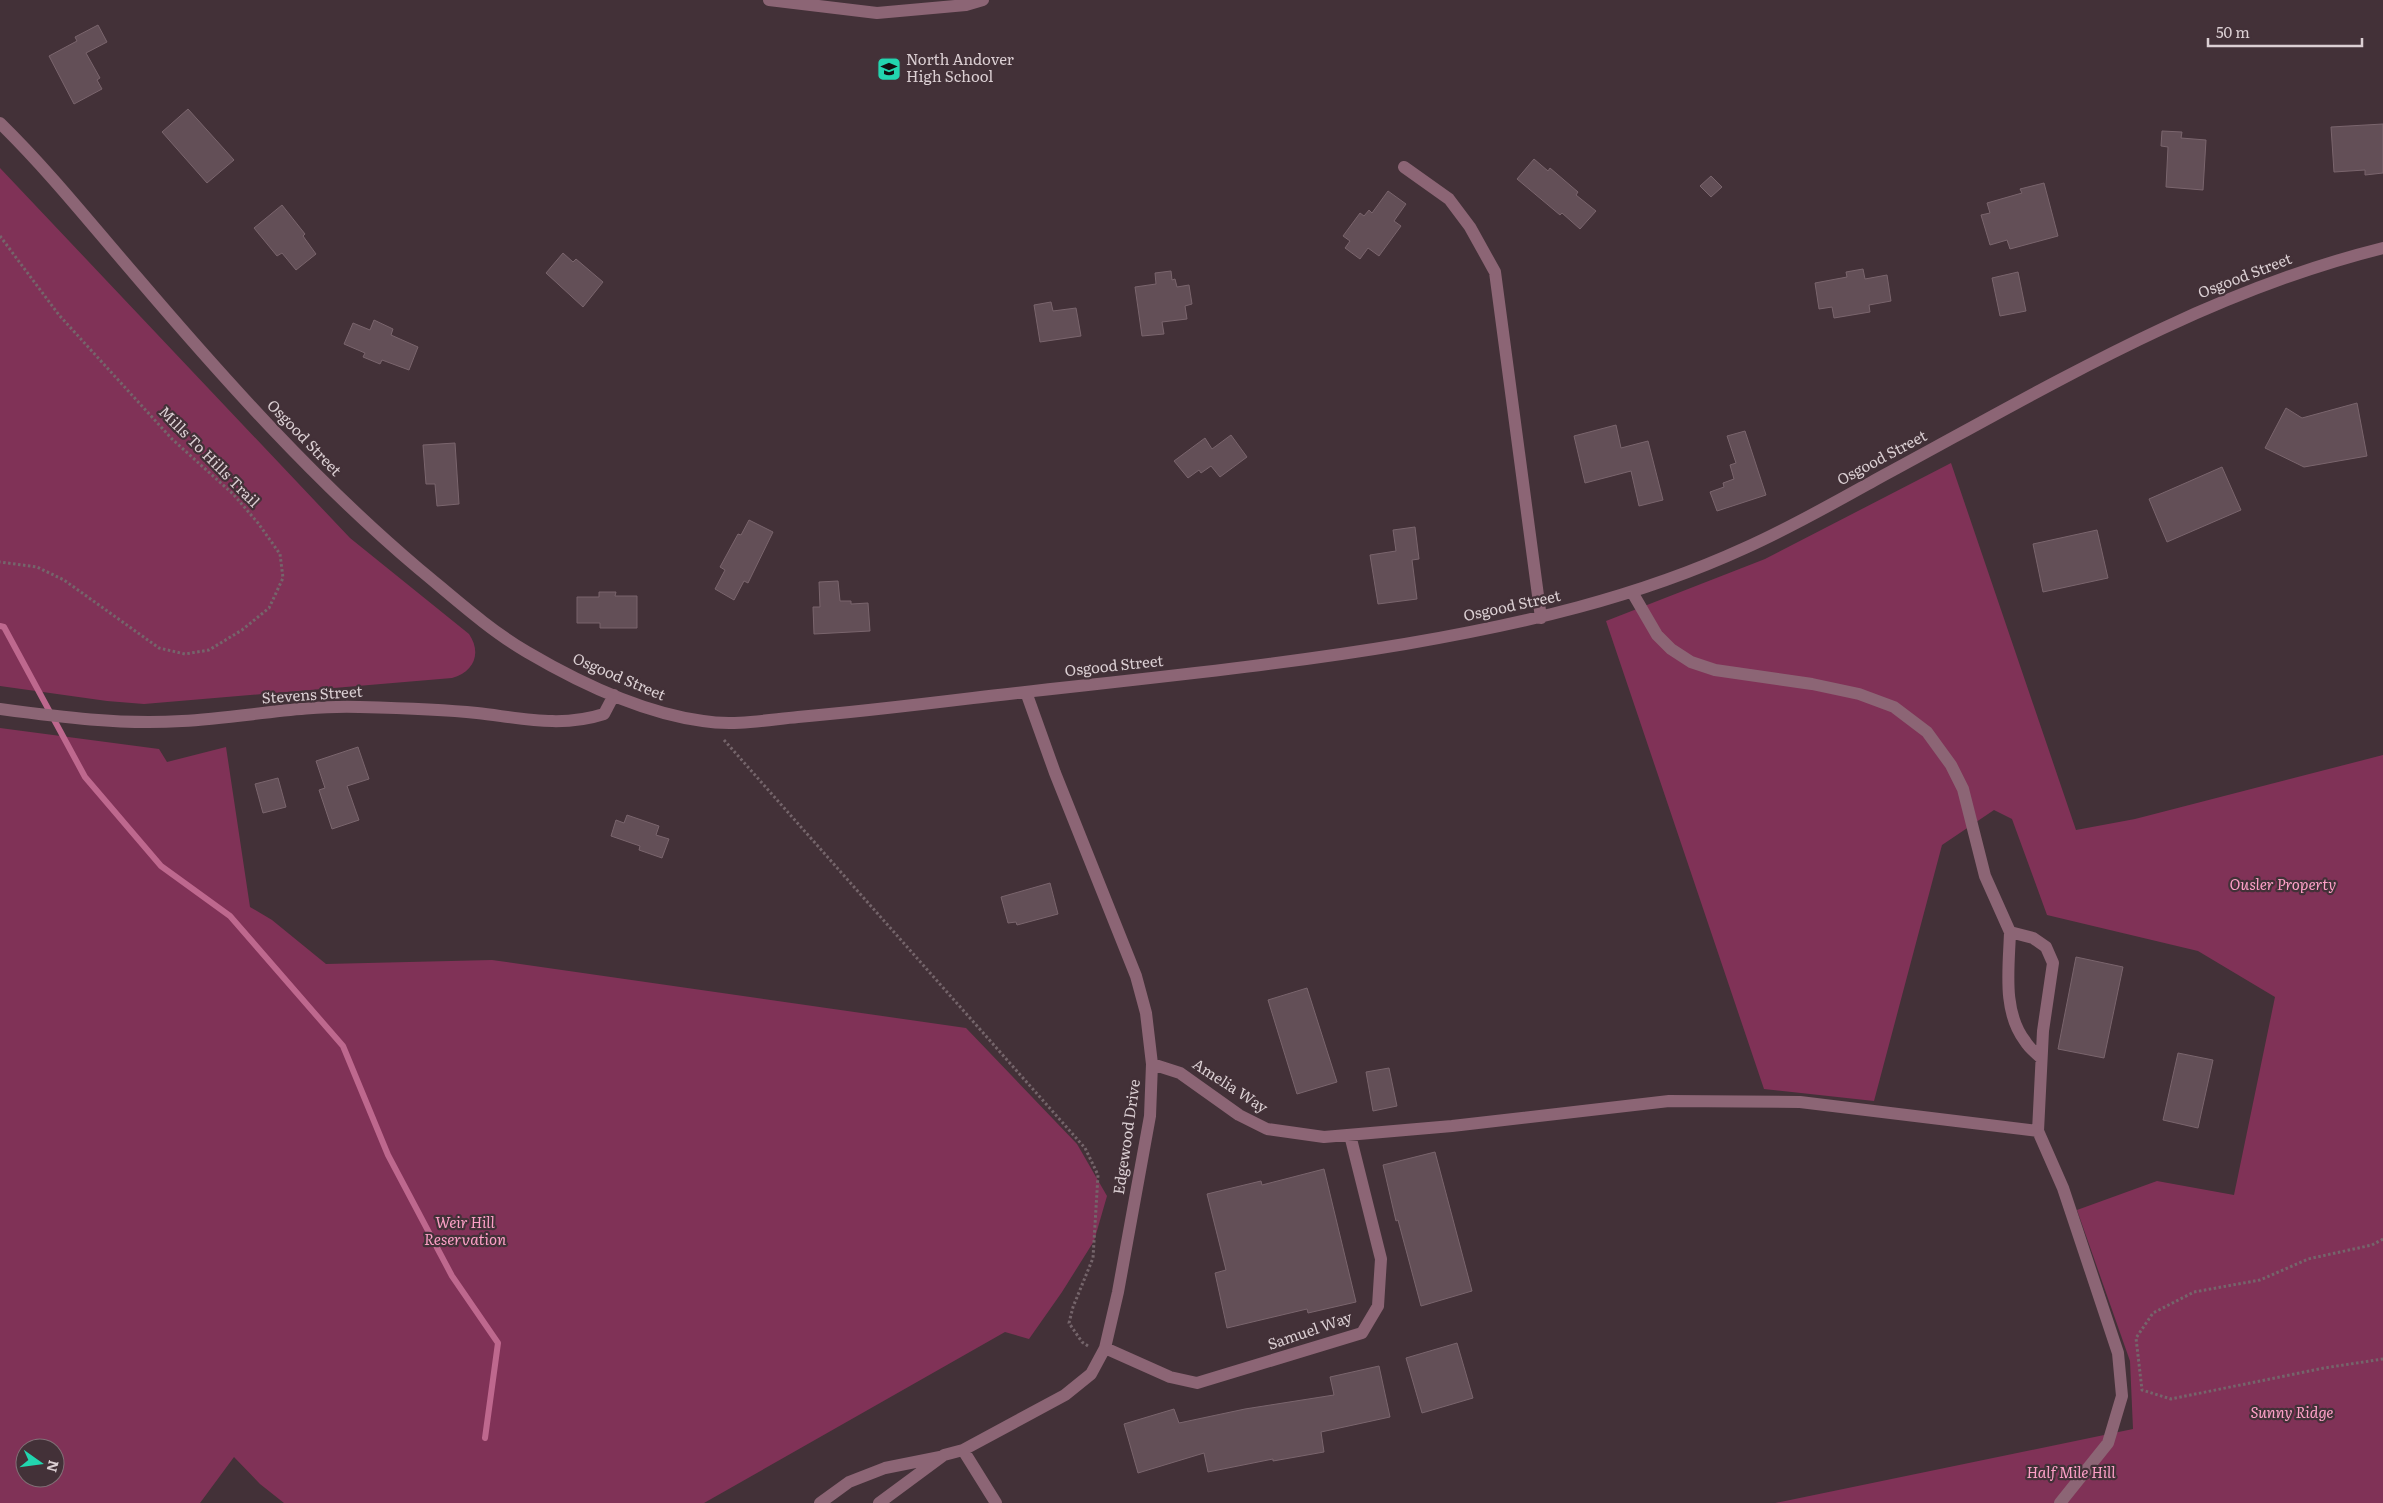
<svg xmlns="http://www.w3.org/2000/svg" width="2383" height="1503" viewBox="0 0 2383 1503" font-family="Literata,serif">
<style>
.green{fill:#803257;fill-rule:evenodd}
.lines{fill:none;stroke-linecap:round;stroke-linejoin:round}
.stream{stroke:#be688e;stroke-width:6}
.building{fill:#634f57;stroke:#7a656d}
.path{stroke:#75656b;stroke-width:3;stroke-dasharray:2.5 2.5;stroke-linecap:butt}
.minor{stroke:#8c6575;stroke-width:12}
.labels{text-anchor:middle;stroke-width:4.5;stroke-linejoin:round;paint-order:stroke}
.poi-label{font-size:15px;fill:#dbcfd3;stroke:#433138;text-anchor:start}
.street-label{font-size:15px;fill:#dbcfd3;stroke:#433138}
.park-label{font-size:15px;font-style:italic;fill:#fda0c7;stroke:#433138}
</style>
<rect width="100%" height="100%" fill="#433138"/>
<path class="green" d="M 0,168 L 350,538 L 469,634 C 482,653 474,672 452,678 L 144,704 L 107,701 L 0,686 Z
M 1951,463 L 2076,830 L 2135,819 L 2383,755 L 2383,1503 L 1775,1503 L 2133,1429 L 2130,1361 L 2077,1210 L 2157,1181 L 2234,1195 L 2275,997 L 2198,951 L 2047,915 L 2012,819 L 1994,810 L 1942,845 L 1874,1101 L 1764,1089 L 1606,621 L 1765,559 Z
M 0,728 L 159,749 L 167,762 L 226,747 L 250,907 L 272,920 L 326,964 L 492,960 L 966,1028 L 1077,1144 L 1107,1196 L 1094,1241 L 1062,1292 L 1029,1339 L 1005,1332 L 704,1503 L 284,1503 L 260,1484 L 234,1457 L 200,1503 L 0,1503 ZM 25,1448 L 55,1448 L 55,1478 L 25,1478 Z"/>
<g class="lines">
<path class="stream" d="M 0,626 L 4,627 L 85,777 L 161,866 L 230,916 L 343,1046 L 388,1155 L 452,1276 L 498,1343 L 485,1438"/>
</g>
<path class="building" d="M 98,25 L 107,42 L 86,53 L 100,78 L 97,80 L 102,89 L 74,104 L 49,56 L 77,41 L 75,37 Z
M 188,109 L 234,160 L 207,183 L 162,132 Z
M 2383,124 L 2383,173 L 2365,175 L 2365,170 L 2334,172 L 2331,127 Z
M 2162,131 L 2182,132 L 2181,138 L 2206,140 L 2203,190 L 2166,187 L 2168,147 L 2161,146 Z
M 1534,159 L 1548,171 L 1550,168 L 1578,192 L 1576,195 L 1596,211 L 1580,229 L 1562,213 L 1560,215 L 1517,179 Z
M 1711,176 L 1722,187 L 1711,197 L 1700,186 Z
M 2044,183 L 2058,236 L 2010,249 L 2007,240 L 1990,245 L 1981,215 L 1990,213 L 1987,203 L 2022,193 L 2020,189 Z
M 1388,191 L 1406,204 L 1394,221 L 1401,226 L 1379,256 L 1368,248 L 1360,259 L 1345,248 L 1350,241 L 1343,236 L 1360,213 L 1364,216 L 1369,210 L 1372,213 Z
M 282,205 L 305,234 L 303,236 L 316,254 L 296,270 L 282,253 L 277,256 L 254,228 Z
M 563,253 L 573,262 L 576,259 L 603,282 L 583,307 L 546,273 Z
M 1863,269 L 1865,279 L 1887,275 L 1891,301 L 1869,305 L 1870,312 L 1834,318 L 1832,307 L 1819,309 L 1815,283 L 1847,277 L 1846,272 Z
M 1171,271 L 1172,280 L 1175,279 L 1177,287 L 1189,285 L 1192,304 L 1185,306 L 1187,319 L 1162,322 L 1164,334 L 1142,336 L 1135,287 L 1156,284 L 1155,273 Z
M 2018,272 L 2026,311 L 2000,316 L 1992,278 Z
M 1051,302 L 1053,311 L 1076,308 L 1081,336 L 1040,342 L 1034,305 Z
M 374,320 L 393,329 L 391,335 L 418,347 L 409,370 L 382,360 L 380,364 L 363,357 L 365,353 L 344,344 L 353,323 L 370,330 Z
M 2357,403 L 2367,456 L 2304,467 L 2265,448 L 2286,408 L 2302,418 Z
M 1616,425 L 1621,448 L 1648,441 L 1663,500 L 1639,506 L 1631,471 L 1585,483 L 1574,436 Z
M 1745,431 L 1766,495 L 1717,511 L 1710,492 L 1724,487 L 1723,483 L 1734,479 L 1730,465 L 1736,463 L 1727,436 Z
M 1231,435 L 1247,457 L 1220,477 L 1211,466 L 1201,473 L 1199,470 L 1188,478 L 1174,461 L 1205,438 L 1212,449 Z
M 455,443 L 459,504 L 437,506 L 435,484 L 426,484 L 423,445 Z
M 2222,467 L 2241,510 L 2167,542 L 2149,499 Z
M 749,520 L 773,532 L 748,583 L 744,581 L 734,600 L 715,589 L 725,570 L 720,567 L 738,534 L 741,535 Z
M 1415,527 L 1419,559 L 1412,560 L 1417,599 L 1378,604 L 1370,555 L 1396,551 L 1393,530 Z
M 2097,530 L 2108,578 L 2043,592 L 2033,544 Z
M 838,581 L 840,601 L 851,601 L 851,604 L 868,603 L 870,631 L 814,634 L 813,607 L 820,607 L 819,582 Z
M 599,592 L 616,592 L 615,596 L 637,596 L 637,628 L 600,628 L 600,623 L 577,623 L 577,597 L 599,597 Z
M 358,747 L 369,779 L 347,786 L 359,820 L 332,829 L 319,790 L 325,788 L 316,761 Z
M 278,778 L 286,807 L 263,813 L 255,784 Z
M 627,815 L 659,826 L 656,835 L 669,839 L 662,858 L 639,850 L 640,846 L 611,836 L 616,820 L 624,823 Z
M 1050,883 L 1058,914 L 1017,925 L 1016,922 L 1008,923 L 1001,897 Z
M 2076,957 L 2123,967 L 2104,1058 L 2058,1049 Z
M 1307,988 L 1337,1082 L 1297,1094 L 1268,1000 Z
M 2178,1053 L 2213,1060 L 2198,1128 L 2163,1120 Z
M 1389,1068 L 1397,1106 L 1373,1111 L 1366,1072 Z
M 1435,1152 L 1472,1291 L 1421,1306 L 1398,1220 L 1396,1221 L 1383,1165 Z
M 1324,1169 L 1356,1302 L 1308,1313 L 1307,1309 L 1227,1328 L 1215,1273 L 1226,1270 L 1207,1194 L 1261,1181 L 1262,1185 Z
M 1457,1343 L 1473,1398 L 1422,1413 L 1406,1358 Z
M 1379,1366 L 1390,1417 L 1321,1432 L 1324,1452 L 1273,1461 L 1273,1459 L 1208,1472 L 1204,1453 L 1138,1473 L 1124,1424 L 1174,1409 L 1179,1423 L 1245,1409 L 1334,1395 L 1330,1377 Z"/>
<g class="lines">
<path class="path" d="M 0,236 L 59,315 L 172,439 L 233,494 L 258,523 L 280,554 L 283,578 L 269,608 L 242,630 L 209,650 L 185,654 L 159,648 L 64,580 L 37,567 L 0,562
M 724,740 L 1085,1148 L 1098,1175 L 1093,1258 L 1073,1307 L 1069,1323 L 1082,1342 L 1088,1346
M 2383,1239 L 2372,1245 L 2308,1259 L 2260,1280 L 2194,1292 L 2153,1313 L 2136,1338 L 2142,1390 L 2171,1399 L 2324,1368 L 2383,1359"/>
<path class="minor" d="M 769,0 L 877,13 L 966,5 L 983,0
M 0,123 C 49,171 91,224 136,276 C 224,379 315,481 419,569 C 452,596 489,630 527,652 C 578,682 643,713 703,721 C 734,726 766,720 798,717 C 856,712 915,705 973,698 C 1118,681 1262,668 1405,644 C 1522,624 1636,598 1745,548 C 1790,528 1834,503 1877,479 C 2041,391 2201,293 2383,248
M 1404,167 L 1449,199 L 1470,227 L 1495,272 L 1541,618
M 1632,592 L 1657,635 L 1671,649 L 1691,662 L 1715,670 L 1812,684 L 1859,694 L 1894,707 L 1927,732 L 1951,765 L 1963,789 L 1985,876 L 2010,932
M 0,709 C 60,717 121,725 182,721 C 241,718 300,705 359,707 C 398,708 438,709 477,713 C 521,718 561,728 604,714 L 614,695
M 1152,1064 L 1180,1073 L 1239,1115 L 1267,1129 L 1324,1137 L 1452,1126 L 1669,1101 L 1800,1102 L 2038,1131 L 2043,1031 L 2053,963 L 2046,947 L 2033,938 L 2010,932 C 2009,967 2002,1011 2025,1041 C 2029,1048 2036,1053 2041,1058
M 2038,1131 L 2063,1188 L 2118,1353 L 2122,1396 L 2108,1443 L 2060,1503
M 1105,1348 L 1170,1377 L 1197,1383 L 1362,1333 L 1378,1306 L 1381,1259 L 1350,1135
M 963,1450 L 996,1503
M 820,1503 L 849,1482 L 885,1468 L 940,1457
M 879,1503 L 944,1455 L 963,1450 L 1065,1395 L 1091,1374 L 1105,1348 L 1118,1292 L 1150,1116 L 1152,1064 L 1146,1013 L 1136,976 L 1055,773 L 1026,692"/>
</g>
<defs>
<g id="school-square" transform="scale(1.25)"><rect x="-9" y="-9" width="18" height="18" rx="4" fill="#22d5af" stroke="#433138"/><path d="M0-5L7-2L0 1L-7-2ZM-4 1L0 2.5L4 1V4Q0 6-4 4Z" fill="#111"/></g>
</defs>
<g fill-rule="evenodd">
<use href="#school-square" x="889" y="69"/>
</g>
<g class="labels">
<g class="poi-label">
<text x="906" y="65">North Andover<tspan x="906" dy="17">High School</tspan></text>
</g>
<g class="street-label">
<text transform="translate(2245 276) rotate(-21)" y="5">Osgood Street</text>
<text transform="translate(304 438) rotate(46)" y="5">Osgood Street</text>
<text transform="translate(209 457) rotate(45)" y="5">Mills To Hills Trail</text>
<text transform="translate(1882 458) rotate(-28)" y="5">Osgood Street</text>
<text transform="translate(1512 606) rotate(-12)" y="5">Osgood Street</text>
<text transform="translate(1114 666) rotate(-6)" y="5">Osgood Street</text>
<text transform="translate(619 677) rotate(23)" y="5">Osgood Street</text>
<text transform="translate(312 695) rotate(-4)" y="5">Stevens Street</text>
<text transform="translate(1230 1086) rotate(33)" y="5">Amelia Way</text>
<text transform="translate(1127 1137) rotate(-82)" y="5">Edgewood Drive</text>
<text transform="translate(1310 1331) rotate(-19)" y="5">Samuel Way</text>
</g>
<g class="park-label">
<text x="2283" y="890">Ousler Property</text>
<text x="465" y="1228">Weir Hill<tspan x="465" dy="17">Reservation</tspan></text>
<text x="2292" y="1418">Sunny Ridge</text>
<text x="2071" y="1478">Half Mile Hill</text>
</g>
</g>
<g transform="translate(40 1463) rotate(104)"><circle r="24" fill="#433138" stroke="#807076"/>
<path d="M0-4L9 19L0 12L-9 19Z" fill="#22d5af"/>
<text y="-8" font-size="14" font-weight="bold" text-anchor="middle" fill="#dbcfd3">N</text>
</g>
<path d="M2208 38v8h154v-8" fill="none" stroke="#dbcfd3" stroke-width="2.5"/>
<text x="2216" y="38" font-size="15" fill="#dbcfd3" stroke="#433138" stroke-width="4" paint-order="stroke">50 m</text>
</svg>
